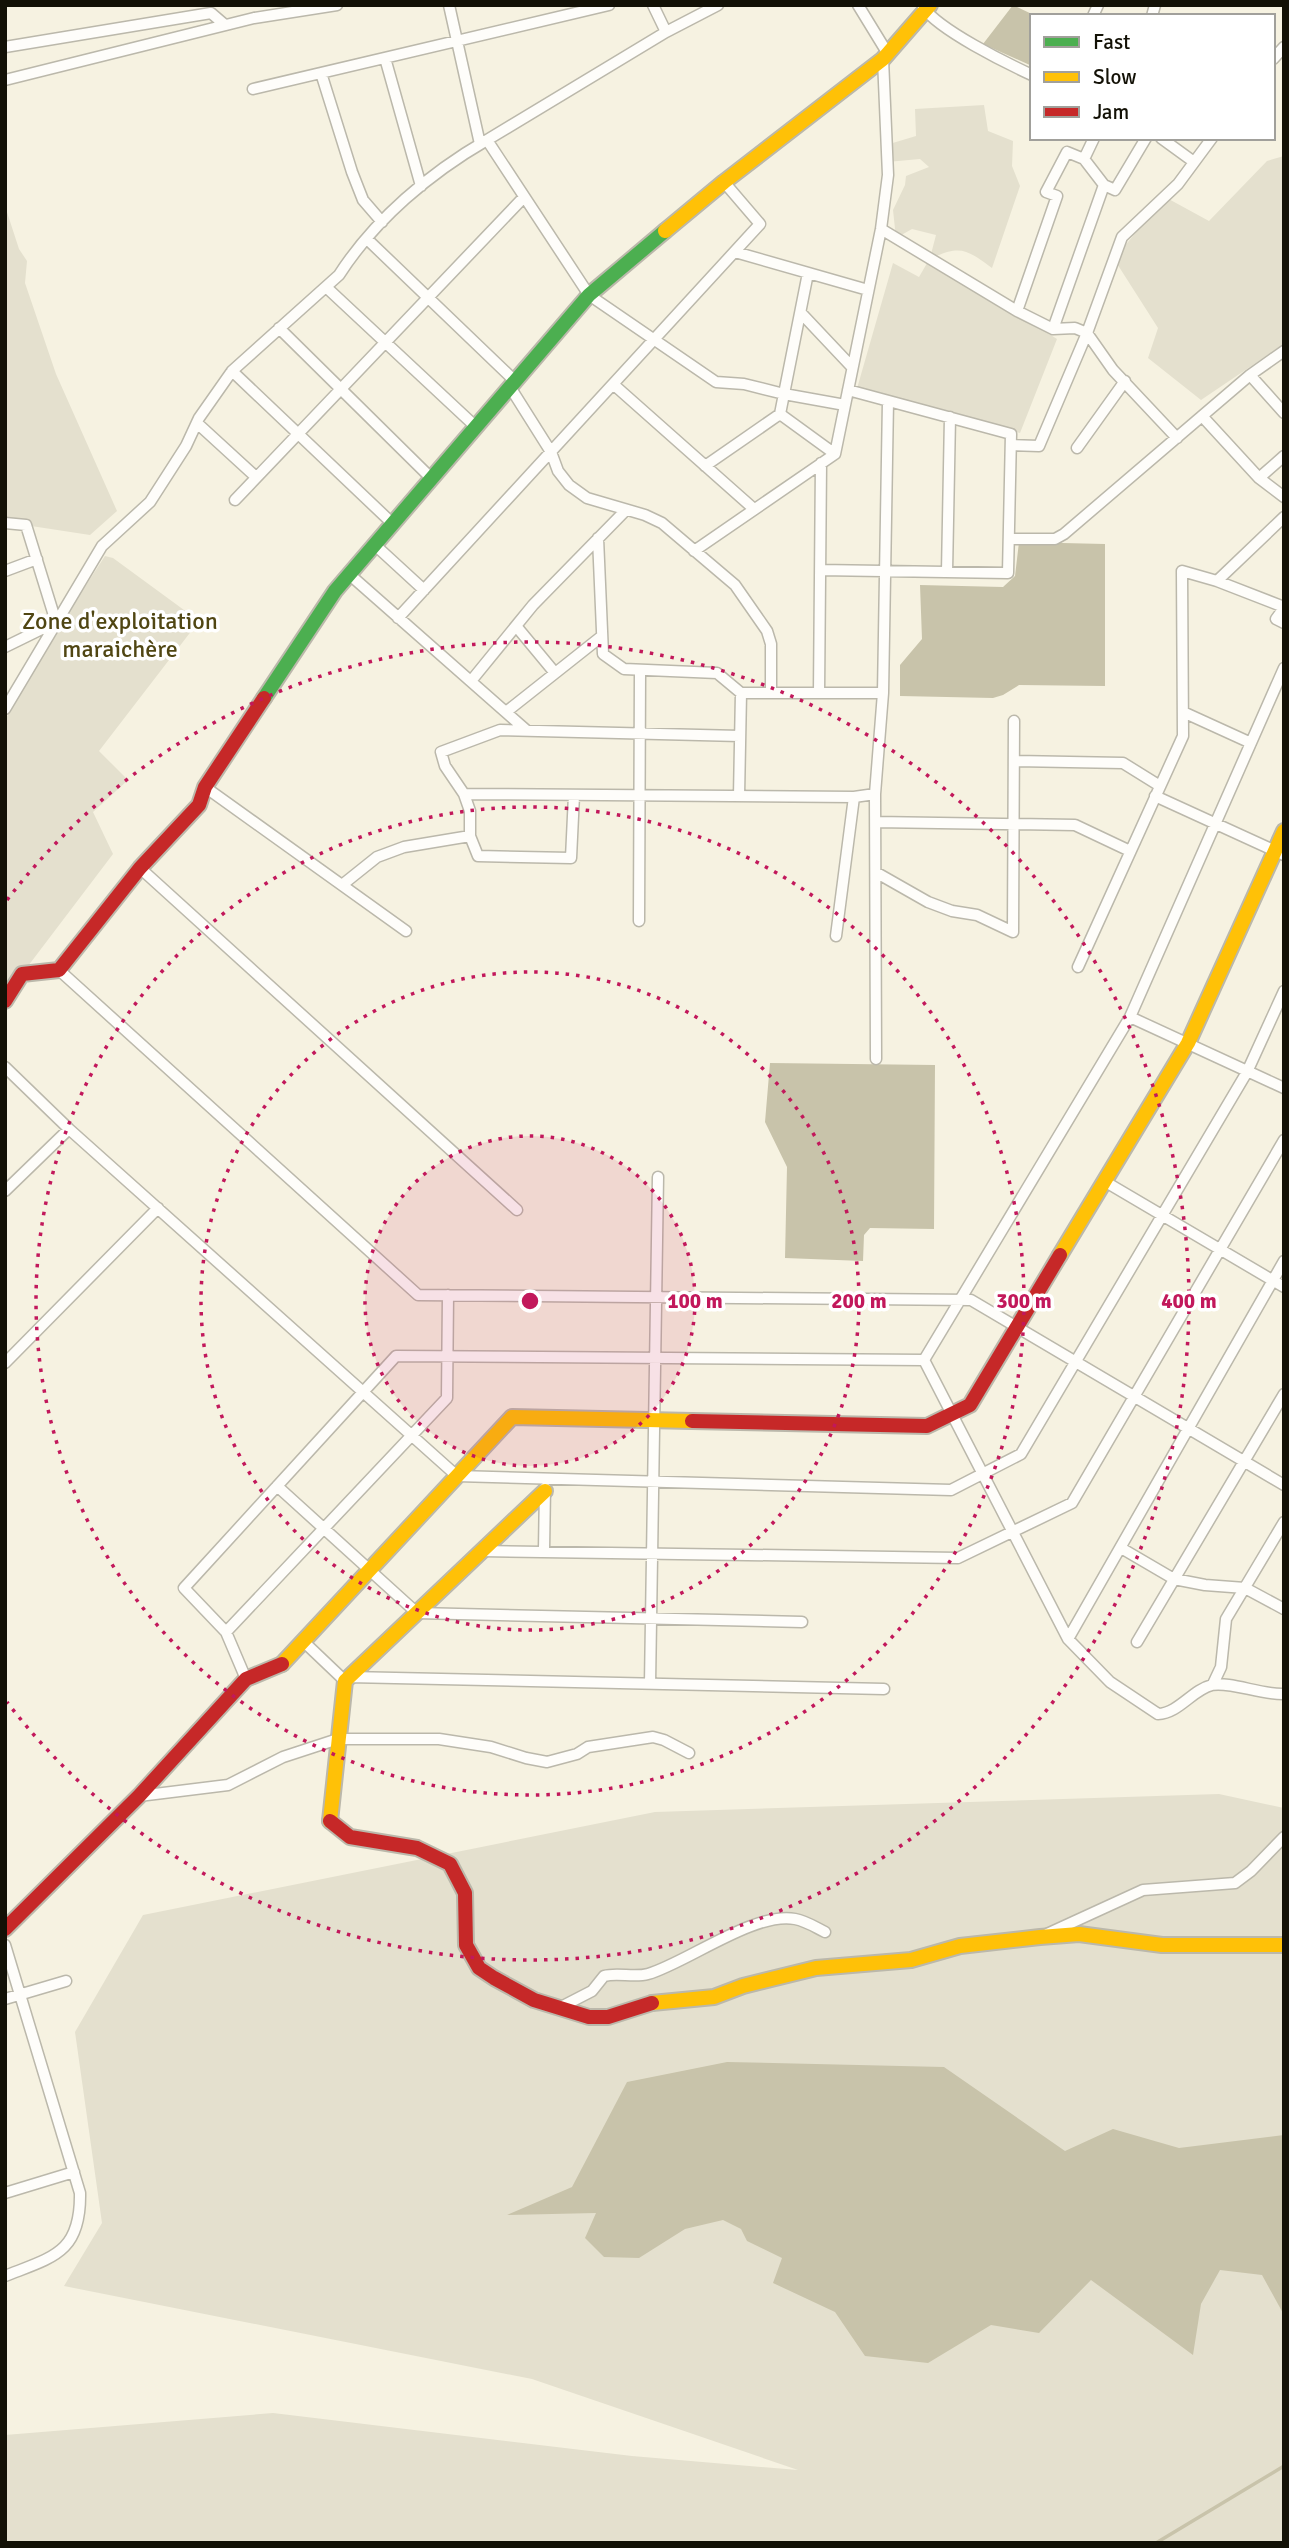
<svg xmlns="http://www.w3.org/2000/svg" width="1289" height="2548" viewBox="0 0 1289 2548" font-family="Signika,sans-serif">
<style>
.green{fill:#e4e0ce}
.water{fill:#c8c3aa}
.lines{fill:none;stroke-linecap:round;stroke-linejoin:round}
.stream{stroke:#c8c3aa;stroke-width:3.5}
.street-casing{stroke:#bbb8ab;stroke-width:13}
.fast-casing{stroke:#bbb8ab;stroke-width:18}
.slow-casing{stroke:#bbb8ab;stroke-width:18}
.jam-casing{stroke:#bbb8ab;stroke-width:18}
.street{stroke:#fefdfa;stroke-width:10}
.fast{stroke:#4caf50;stroke-width:14}
.slow{stroke:#ffc107;stroke-width:14}
.jam{stroke:#c62828;stroke-width:14}
.ring{fill:none;stroke:#c2185b;stroke-width:3.5;stroke-dasharray:3.5 7}
.labels{text-anchor:middle;stroke-width:7;stroke-linejoin:round;paint-order:stroke}
.park-label{font-size:24px;fill:#504613;stroke:#fff}
.centre{fill:#c2185b;stroke:#fff;stroke-width:3.5}
.ring-label{font-size:21px;text-anchor:middle;font-weight:bold;fill:#c2185b;stroke:#fff;stroke-width:7;stroke-linejoin:round;paint-order:stroke}
</style>
<rect width="100%" height="100%" fill="#f6f2e1"/>
<path class="green" d="M 984,105 L 988,131 L 1013,141 L 1012,166 L 1020,186 L 992,268 C 967,250 961,244 930,259 L 1057,339 L 1020,433 L 856,392 L 893,263 L 919,277 L 930,258 L 936,235 L 912,229 L 896,238 L 893,210 L 905,185 L 906,176 L 929,167 L 920,159 L 887,162 L 886,145 L 916,136 L 915,109 Z
M 1284,156 L 1284,344 L 1201,400 L 1148,358 L 1158,328 L 1114,259 L 1165,197 L 1209,221 L 1267,161 Z
M 6,209 L 19,249 L 27,261 L 25,283 L 56,374 L 117,511 L 90,535 L 5,522 Z
M 105,556 L 113,558 L 199,621 L 99,751 L 128,780 L 93,812 L 113,854 L 22,974 L 5,989 L 5,720 L 58,628 Z
M 1219,1794 L 1284,1808 L 1284,2543 L 5,2543 L 5,2435 L 273,2413 L 632,2456 L 798,2470 L 532,2379 L 64,2286 L 102,2223 L 75,2032 L 143,1915 L 655,1812 Z"/>
<path class="water" d="M 1013,5 L 1036,16 L 1032,16 L 1032,66 L 983,44 Z
M 1019,542 L 1105,544 L 1105,686 L 1019,685 L 1003,695 L 993,698 L 900,696 L 900,665 L 922,639 L 920,585 L 1003,587 L 1015,576 Z
M 770,1063 L 935,1065 L 934,1229 L 870,1228 L 864,1235 L 863,1261 L 785,1258 L 787,1167 L 765,1122 Z
M 727,2062 L 944,2067 L 1065,2151 L 1113,2129 L 1179,2148 L 1284,2135 L 1284,2315 L 1262,2275 L 1220,2270 L 1201,2304 L 1193,2355 L 1091,2280 L 1039,2333 L 991,2325 L 928,2363 L 865,2356 L 835,2312 L 773,2283 L 782,2258 L 747,2241 L 741,2229 L 723,2220 L 685,2229 L 639,2258 L 604,2257 L 585,2238 L 596,2213 L 507,2215 L 572,2187 L 627,2082 Z"/>
<g class="lines">
<path class="stream" d="M 1156,2543 L 1284,2466"/>
<g class="street-casing">
<path id="street" d="M 449,5 L 480,144
M 653,5 L 666,32
M 718,5 L 666,32 L 487,140 L 589,295 L 716,382 L 744,384 L 784,394 L 845,405
M 858,5 L 888,54
M 923,7 C 939,30 1006,63 1032,75
M 1093,16 L 1098,5
M 1152,16 L 1155,5
M 5,47 L 211,13 L 225,25
M 385,58 L 421,186
M 1273,59 L 1284,47
M 321,73 L 352,172 L 363,200 L 382,222
M 5,80 L 254,18 L 337,5
M 253,89 L 609,5
M 1161,138 L 1194,162
M 1084,159 L 1094,138
M 881,229 L 1017,311 L 1053,329 L 1075,328 L 1087,333 L 1113,370 L 1177,438
M 367,239 L 515,381
M 735,252 L 868,290
M 326,287 L 476,427
M 1017,311 L 1057,196 L 1046,192 L 1067,152 L 1084,159 L 1104,185 L 1115,190 L 1146,138
M 801,313 L 851,366
M 279,328 L 432,479
M 1053,329 L 1104,185
M 232,371 L 393,524
M 1250,375 L 1284,413
M 613,384 L 754,509
M 510,387 L 551,452 L 558,471 L 569,485 L 587,498 L 645,515 L 662,523 L 735,585 L 767,631 L 771,644 L 771,693
M 780,414 L 835,454
M 1202,416 L 1259,478 L 1284,497
M 197,423 L 256,477
M 1011,445 L 1039,446 L 1087,333 L 1122,237 L 1178,184 L 1212,138
M 1077,448 L 1125,381
M 705,466 L 780,414 L 808,273
M 1259,478 L 1284,456
M 235,500 L 524,197
M 5,523 L 26,525 L 56,622
M 598,538 L 603,654 L 624,669 L 717,673 L 741,693 L 883,693
M 1009,539 L 1055,539 L 1064,534 L 1250,375 L 1284,351
M 375,545 L 424,590
M 694,551 L 835,454 L 881,229 L 888,175 L 883,59
M 820,570 L 1008,573 L 1011,434 L 848,390
M 5,571 L 37,559
M 947,572 L 950,417
M 349,574 L 526,730
M 1217,581 L 1284,517
M 1284,608 L 1276,619 L 1284,623
M 398,618 L 760,224 L 724,182
M 516,626 L 555,673
M 5,647 L 56,622
M 471,681 L 533,605 L 626,510
M 819,693 L 821,463
M 5,709 L 102,546 L 150,502 L 186,446 L 199,418 L 232,371 L 339,275 C 375,219 430,173 487,140
M 506,712 L 602,636
M 1183,712 L 1251,743
M 1014,761 L 1123,763 L 1160,786
M 205,787 L 406,931
M 464,794 L 854,797 L 875,794
M 574,795 L 571,858 L 478,856 L 470,836 L 470,811 L 464,794 L 445,766 L 441,752 L 500,730 L 740,736
M 739,796 L 741,693
M 1155,796 L 1284,855
M 876,822 L 1075,825 L 1130,851
M 140,868 L 517,1210
M 877,873 L 928,902 L 952,911 L 977,915 L 1013,932 L 1014,721
M 342,885 L 377,857 L 404,847 L 470,836
M 639,921 L 640,672
M 836,936 L 854,797
M 1078,967 L 1183,736 L 1182,571 L 1217,581 L 1284,607
M 59,970 L 418,1295 L 971,1300 L 1284,1485
M 1130,1017 L 1284,1088
M 876,1059 L 875,794 L 883,693 L 888,401
M 5,1067 L 69,1129 L 457,1476 L 951,1490 L 1021,1454 L 1247,1072 L 1284,991
M 1104,1181 L 1284,1287
M 5,1191 L 69,1129
M 924,1360 L 1130,1017 L 1284,668
M 924,1360 L 1068,1639 L 1110,1682 L 1158,1714 C 1179,1713 1192,1690 1212,1685 C 1229,1681 1262,1695 1284,1694
M 5,1363 L 158,1208
M 277,1486 L 417,1613 L 802,1622
M 1121,1548 L 1174,1579 L 1205,1585 L 1245,1588 L 1284,1609
M 544,1550 L 545,1488
M 482,1551 L 958,1558 L 1072,1503 L 1284,1140
M 226,1632 L 447,1398 L 448,1295
M 1068,1639 L 1284,1261
M 303,1641 L 345,1681
M 1137,1642 L 1284,1394
M 349,1677 L 884,1689
M 246,1679 L 226,1632 L 184,1588 L 396,1356 L 924,1360
M 650,1684 L 658,1177
M 1213,1684 L 1221,1667 L 1226,1619 L 1284,1522
M 139,1796 L 228,1785 L 283,1757 L 338,1739 L 439,1739 L 491,1747 L 526,1758 L 547,1762 L 577,1754 L 588,1747 L 653,1737 L 664,1740 L 689,1753
M 1047,1934 L 1143,1890 L 1235,1883 L 1251,1871 L 1284,1837
M 5,1945 L 80,2193 C 81,2253 53,2257 5,2276
M 5,1999 L 66,1981
M 559,2008 L 592,1991 L 604,1976 C 618,1972 633,1978 648,1974 C 686,1963 755,1911 795,1919 C 806,1921 815,1927 825,1932
M 5,2193 L 74,2172"/>
</g>
<g class="fast-casing">
<path id="fast" d="M 264,698 L 335,591 L 589,295 L 665,231"/>
</g>
<g class="slow-casing">
<path id="slow" d="M 665,231 L 724,182 L 883,59 L 930,5
M 1060,1255 L 1188,1043 L 1284,831
M 282,1664 L 512,1417 L 692,1421
M 330,1821 L 345,1681 L 545,1491
M 652,2003 L 714,1997 L 743,1986 L 816,1968 L 911,1960 L 960,1946 L 1040,1937 L 1079,1934 L 1162,1945 L 1284,1945"/>
</g>
<g class="jam-casing">
<path id="jam" d="M 5,1001 L 22,974 L 59,970 L 140,868 L 199,805 L 205,787 L 264,698
M 692,1421 L 927,1426 L 970,1405 L 1060,1255
M 330,1821 L 350,1837 L 417,1848 L 450,1864 L 465,1893 L 466,1945 L 479,1968 L 494,1978 L 534,2000 L 589,2017 L 608,2017 L 652,2003
M 5,1929 L 139,1796 L 246,1679 L 282,1664"/>
</g>
<use href="#street" class="street"/>
<use href="#fast" class="fast"/>
<use href="#slow" class="slow"/>
<use href="#jam" class="jam"/>
</g>
<circle cx="530" cy="1301" r="165" fill="#c2185b" fill-opacity=".12"/>
<g class="ring">
<circle cx="530" cy="1301" r="165"/>
<circle cx="530" cy="1301" r="329"/>
<circle cx="530" cy="1301" r="494"/>
<path d="M7 900A659 659 0 1 1 7 1702"/>
</g>
<g class="labels">
<g class="park-label">
<text x="120" y="629">Zone d'exploitation<tspan x="120" dy="28">maraichère</tspan></text>
</g>
</g>
<circle cx="530" cy="1301" r="10" class="centre"/>
<g class="ring-label">
<text x="695" y="1308">100 m</text>
<text x="859" y="1308">200 m</text>
<text x="1024" y="1308">300 m</text>
<text x="1189" y="1308">400 m</text>
</g>
<rect width="1289" height="2548" fill="none" stroke="#131106" stroke-width="14"/>
<rect x="1030" y="14" width="245" height="126" fill="#ffffff" stroke="#a1a09b" stroke-width="2"/>
<rect x="1044" y="37" width="35" height="10" fill="#4caf50" stroke="#a1a09b" stroke-width="2"/>
<text x="1093" y="49" font-size="21" fill="#131106">Fast</text>
<rect x="1044" y="72" width="35" height="10" fill="#ffc107" stroke="#a1a09b" stroke-width="2"/>
<text x="1093" y="84" font-size="21" fill="#131106">Slow</text>
<rect x="1044" y="107" width="35" height="10" fill="#c62828" stroke="#a1a09b" stroke-width="2"/>
<text x="1093" y="119" font-size="21" fill="#131106">Jam</text>
</svg>
